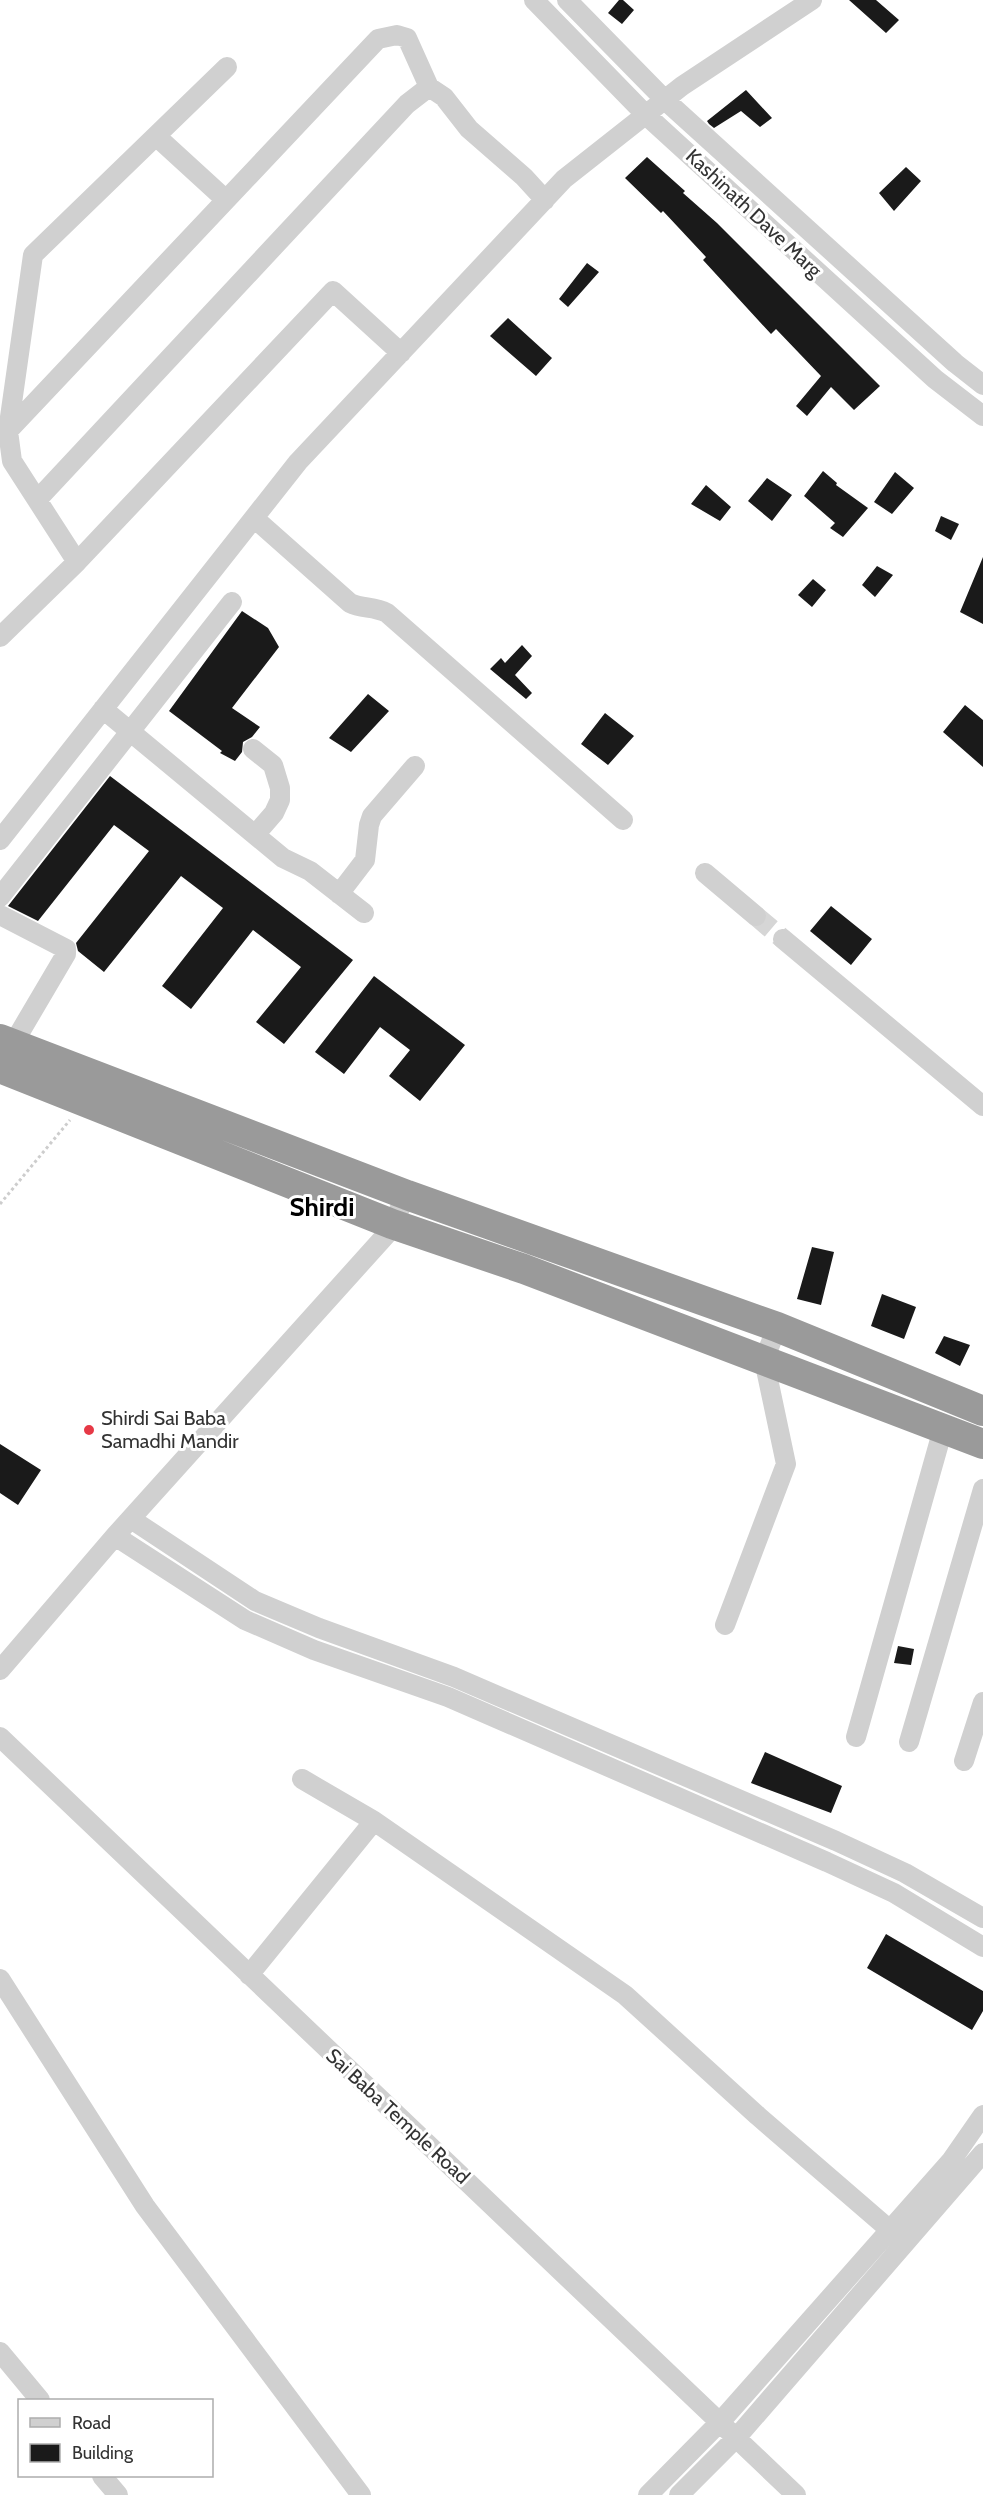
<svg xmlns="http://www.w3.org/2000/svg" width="983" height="2495" viewBox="0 0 983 2495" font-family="Cabin,sans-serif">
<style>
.building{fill:#1a1a1a}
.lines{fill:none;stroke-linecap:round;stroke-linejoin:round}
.minor-tunnel{stroke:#d6d6d6;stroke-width:20;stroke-dasharray:20 10;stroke-linecap:butt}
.path{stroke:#cdcdcd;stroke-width:3;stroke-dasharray:3 3;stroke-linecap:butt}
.minor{stroke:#d0d0d0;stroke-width:20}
.highway{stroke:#9a9a9a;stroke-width:30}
.poi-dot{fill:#e63946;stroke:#fff;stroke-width:2}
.labels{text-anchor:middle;stroke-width:6;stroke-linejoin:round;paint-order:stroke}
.street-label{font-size:20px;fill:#333;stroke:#fff}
.poi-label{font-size:20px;fill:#333;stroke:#fff;text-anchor:start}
.district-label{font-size:26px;font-weight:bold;fill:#000;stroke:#fff}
</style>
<rect width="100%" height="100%" fill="#fff"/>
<path class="building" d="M 619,0 L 623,0 L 634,10 L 622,24 L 608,13 Z
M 849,0 L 876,0 L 899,20 L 886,33 Z
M 746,90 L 772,118 L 760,127 L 741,111 L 714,128 L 709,124 L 707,121 Z
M 647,157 L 685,191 L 683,193 L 717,223 L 880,386 L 854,410 L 831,387 L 807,416 L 796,406 L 821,376 L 776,329 L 771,334 L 703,260 L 706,257 L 663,211 L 661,213 L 625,178 Z
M 906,167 L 921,181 L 894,211 L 879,193 Z
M 587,263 L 599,272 L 568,307 L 559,299 Z
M 508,318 L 552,358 L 536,376 L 490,336 Z
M 823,471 L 837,483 L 836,485 L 868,508 L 843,537 L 830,528 L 835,523 L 804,496 Z
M 895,472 L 914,488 L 892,514 L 874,502 Z
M 767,478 L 792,495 L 772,521 L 748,501 Z
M 706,485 L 731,507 L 720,521 L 691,504 Z
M 941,516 L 959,524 L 951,540 L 935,531 Z
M 983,557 L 983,624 L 960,612 Z
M 877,566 L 893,575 L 875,597 L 862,585 Z
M 813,579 L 826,590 L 812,607 L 798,595 Z
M 242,611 L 268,628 L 279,647 L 232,708 L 260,727 L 252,737 L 243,742 L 242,752 L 235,761 L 220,753 L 222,751 L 169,711 Z
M 522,645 L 532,656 L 515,675 L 532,693 L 526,699 L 490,669 L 501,658 L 505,663 Z
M 368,694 L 389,711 L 351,752 L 329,738 Z
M 965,705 L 983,720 L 983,767 L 943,732 Z
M 605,713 L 634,736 L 608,765 L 581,744 Z
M 110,776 L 353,960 L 284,1044 L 256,1022 L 301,967 L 253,930 L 191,1009 L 162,986 L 223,908 L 181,876 L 104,972 L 78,951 L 76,943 L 149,851 L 114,825 L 38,921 L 8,906 Z
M 831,906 L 872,939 L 851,965 L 810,931 Z
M 374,976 L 465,1045 L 420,1101 L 389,1076 L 410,1050 L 380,1027 L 344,1074 L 315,1052 Z
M 812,1247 L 834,1252 L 821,1305 L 797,1299 Z
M 882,1294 L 916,1307 L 904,1339 L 871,1326 Z
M 944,1336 L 970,1345 L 960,1366 L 935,1353 Z
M 0,1444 L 41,1470 L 18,1505 L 0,1493 Z
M 898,1646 L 914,1649 L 911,1665 L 894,1663 Z
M 765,1752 L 842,1786 L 831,1813 L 751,1783 Z
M 886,1934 L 983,1991 L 983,2011 L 972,2030 L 867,1968 Z"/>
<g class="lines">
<path class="minor-tunnel" d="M 756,916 L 783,939"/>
<path class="path" d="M 0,1204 L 70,1120"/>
<path class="minor" d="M 534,0 L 646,115 L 935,379 L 983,416
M 567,0 L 665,100 L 955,363 L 983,385
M 156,136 L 226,200
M 8,431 L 378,39 L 397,35 L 407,38 L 429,87
M 37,500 L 407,104 L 429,87 L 444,97 L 469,129 L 524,177 L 545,200
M 254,518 L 350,603 C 362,609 374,606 387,613 L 623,820
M 77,562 L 333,291 L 401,353
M 0,637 L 77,562 L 12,461 L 8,431 L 33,255 L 227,67
M 103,709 L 283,858 L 310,871 L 364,913
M 253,749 L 273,765 L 280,788 L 280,800 L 274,813 L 255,835
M 0,840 L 298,462 L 564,179 L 682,86 L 812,0
M 705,873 L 756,916
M 339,894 L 365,860 L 369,825 L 372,816 L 415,766
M 0,897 L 232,602
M 0,915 L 66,949 L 66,954 L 13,1044
M 783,939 L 983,1106
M 131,1519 L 255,1601 L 319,1628 L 454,1677 L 836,1841 L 905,1873 L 983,1918
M 115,1536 L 245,1620 L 314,1650 L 448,1697 L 827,1862 L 894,1893 L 983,1947
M 725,1625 L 786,1464 L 764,1360 L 777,1327
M 0,1670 L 115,1536 L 386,1235 L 407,1195
M 0,1737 L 796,2495
M 856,1737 L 943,1429
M 909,1742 L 983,1489
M 964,1761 L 983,1702
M 302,1779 L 374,1821
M 249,1975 L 374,1821 L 625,1995 L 758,2116 L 890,2230
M 0,1979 L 145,2206 L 361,2495
M 0,2352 L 40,2400
M 102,2476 L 118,2495
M 648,2495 L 721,2421 L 951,2161 L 983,2115
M 679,2495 L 737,2437 L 983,2153"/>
<path class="highway" d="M 0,1039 L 407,1195 L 777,1327 L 983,1411
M 0,1068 L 392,1224 L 524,1269 L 983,1444"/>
</g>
<circle class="poi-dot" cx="89" cy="1430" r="6"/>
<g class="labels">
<g class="street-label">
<text transform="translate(754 213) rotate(43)" y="7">Kashinath Dave Marg</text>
<text transform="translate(398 2116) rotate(43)" y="7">Sai Baba Temple Road</text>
</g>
<g class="poi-label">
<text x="101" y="1425">Shirdi Sai Baba<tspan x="101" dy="23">Samadhi Mandir</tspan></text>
</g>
<g class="district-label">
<text x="322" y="1216">Shirdi</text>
</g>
</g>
<rect x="18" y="2399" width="195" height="78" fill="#ffffff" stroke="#adadad" stroke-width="1.5"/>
<rect x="30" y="2418" width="30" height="9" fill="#d0d0d0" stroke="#adadad" stroke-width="1.5"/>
<text x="72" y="2429" font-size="18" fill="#333333">Road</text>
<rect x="30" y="2444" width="30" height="18" fill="#1a1a1a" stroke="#adadad" stroke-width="1.5"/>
<text x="72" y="2459" font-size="18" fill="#333333">Building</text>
</svg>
